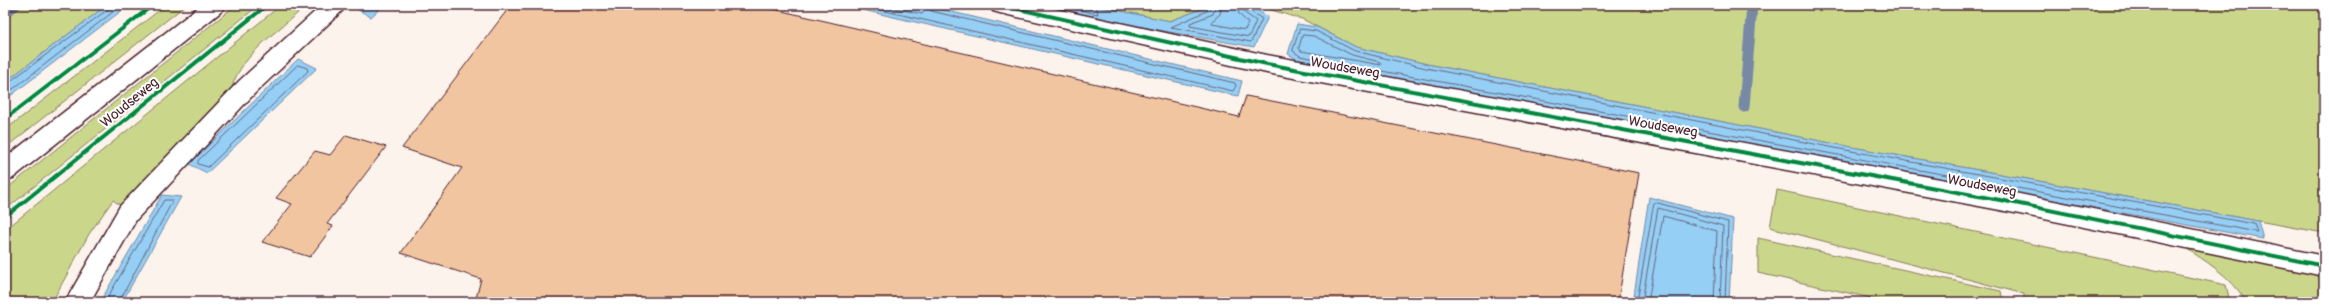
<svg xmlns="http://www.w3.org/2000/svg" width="2329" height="307" viewBox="0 0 2329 307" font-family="Pangolin,sans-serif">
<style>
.green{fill:#cad78b;stroke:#8a7b5b}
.water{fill:#95cff5;stroke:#7789a4}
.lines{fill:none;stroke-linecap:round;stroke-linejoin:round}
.shore{stroke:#68657c;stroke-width:1}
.stream{stroke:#7789a4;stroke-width:11}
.building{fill:#f2c5a1;stroke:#4a1f2b}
.minor-casing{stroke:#4a1f2b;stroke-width:3}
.major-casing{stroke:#4a1f2b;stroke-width:3}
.minor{fill:#fff;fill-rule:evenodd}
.major{fill:#fff;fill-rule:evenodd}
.cycleway-casing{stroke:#fff;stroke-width:6}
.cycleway{stroke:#00873e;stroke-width:4}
.labels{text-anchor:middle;stroke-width:4;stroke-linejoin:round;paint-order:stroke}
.street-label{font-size:14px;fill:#4a1f2b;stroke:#fff}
</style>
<rect width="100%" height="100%" fill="#fcf3ec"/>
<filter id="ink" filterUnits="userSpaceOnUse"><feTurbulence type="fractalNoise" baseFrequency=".025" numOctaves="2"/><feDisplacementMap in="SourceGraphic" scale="8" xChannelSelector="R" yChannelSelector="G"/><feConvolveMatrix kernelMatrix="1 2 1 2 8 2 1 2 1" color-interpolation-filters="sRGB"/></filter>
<g filter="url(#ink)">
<path class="green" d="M 5,5 L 107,5 L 5,82 Z
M 166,5 L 186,5 L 5,148 L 5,130 Z
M 236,5 L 259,5 L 5,210 L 5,190 Z
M 281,5 L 307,5 C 283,27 232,61 231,95 L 126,209 L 113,200 L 89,234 L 52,302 L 5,302 L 5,230 Z
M 1091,5 L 1212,5 L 1170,21 Z
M 1254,5 L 2324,5 L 2324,233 L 1841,145 L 1427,64 L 1356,47 L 1302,19 Z
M 1777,190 L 2226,285 L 2230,302 L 2024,302 L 2024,294 L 1770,227 Z
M 1758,238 L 2001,291 L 2003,302 L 1889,302 L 1758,273 Z
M 2181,245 L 2324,272 L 2324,302 L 2246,302 C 2232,276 2205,261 2181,245 Z"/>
<path class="water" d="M 107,5 L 129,5 L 5,100 L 5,82 Z
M 355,5 L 384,5 L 371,17 L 353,7 Z
M 841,5 L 923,5 L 1242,81 L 1238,96 Z
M 1037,5 L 1091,5 L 1170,21 L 1212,5 L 1249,5 L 1268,17 L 1254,47 L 1113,22 Z
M 1297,24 L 1317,27 L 1356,47 L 1427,64 L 1841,145 L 2258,221 L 2263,239 L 1298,60 L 1288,54 Z
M 298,59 L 317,68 L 207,173 L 189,164 Z
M 162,195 L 181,197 L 122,302 L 100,302 Z
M 1649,197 L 1733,219 L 1729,302 L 1633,302 Z"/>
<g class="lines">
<path class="shore" d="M 859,5 L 1233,91 L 1236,86 L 1235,83 L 931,11 L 927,5
M 881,5 L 922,14 L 924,12 L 922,5
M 1056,5 L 1098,14 L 1096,5
M 1211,5 L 1209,10 L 1171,27 L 1251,42 L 1262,19 L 1249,10 L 1248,5
M 1216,5 L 1213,14 L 1190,23 L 1190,26 L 1249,37 L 1256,21 L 1245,13 L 1243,5
M 1222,5 L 1220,14 L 1212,21 L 1212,24 L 1245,30 L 1248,23 L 1239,14 L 1237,5
M 1300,29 L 1316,31 L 1355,51 L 1426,68 L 1840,149 L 2254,224 L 2257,232 L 1300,56 L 1293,51 Z
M 1303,35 L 1314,36 L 1352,55 L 1380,62 L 1381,65 L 1301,51 L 1299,48 Z
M 298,65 L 307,68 L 308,71 L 208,167 L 198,164 L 198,161 Z
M 5,85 L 107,10 L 109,5
M 5,95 L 122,5
M 105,302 L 164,200 L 173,200 L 119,302
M 1637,302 L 1654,202 L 1728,222 L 1725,302
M 1642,302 L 1658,208 L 1723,226 L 1720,302
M 1648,302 L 1663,216 L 1717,231 L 1714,302"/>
<path class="stream" d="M 5,13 L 15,5
M 1744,107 L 1752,5"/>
</g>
<path class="building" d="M 511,5 L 756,5 L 1239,117 L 1246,96 L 1639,173 L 1618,302 L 475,302 L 481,279 L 401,253 L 462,168 L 402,148 Z
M 346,135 L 386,147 L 327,224 L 333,226 L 310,257 L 262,242 L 292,204 L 276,198 L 315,151 L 330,155 Z"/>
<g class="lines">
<g class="minor-casing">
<path id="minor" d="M 322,5 L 345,5 L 342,11 L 255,93 L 136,220 L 90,302 L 65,302 L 120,206 L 239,81 Z
M 990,5 L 1037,5 L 1267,55 L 2000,190 L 2324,256 L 2324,276 L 2000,210 L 1267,73 L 1000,13 L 993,11 Z"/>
</g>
<g class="major-casing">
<path id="major" d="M 201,5 L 225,5 L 222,11 L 13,178 L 5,180 L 5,158 Z"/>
</g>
<use href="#minor" class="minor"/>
<use href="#major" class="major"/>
<g class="cycleway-casing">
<path id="cycleway" d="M 1000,5 L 1267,64 L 2000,200 L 2324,266
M 5,119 L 153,5
M 5,217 L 267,5"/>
</g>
<use href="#cycleway" class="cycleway"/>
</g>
</g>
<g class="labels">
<g class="street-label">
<text transform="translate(1345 67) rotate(10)" y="5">Woudseweg</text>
<text transform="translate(129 102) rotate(-39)" y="5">Woudseweg</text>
<text transform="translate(1663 126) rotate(10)" y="5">Woudseweg</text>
<text transform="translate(1982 185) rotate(11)" y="5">Woudseweg</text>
</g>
</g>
<rect width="2329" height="307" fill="none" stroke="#fff" stroke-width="20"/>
<rect x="10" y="10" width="2309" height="287" fill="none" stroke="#4a1f2b" stroke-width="1.5" filter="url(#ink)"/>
</svg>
